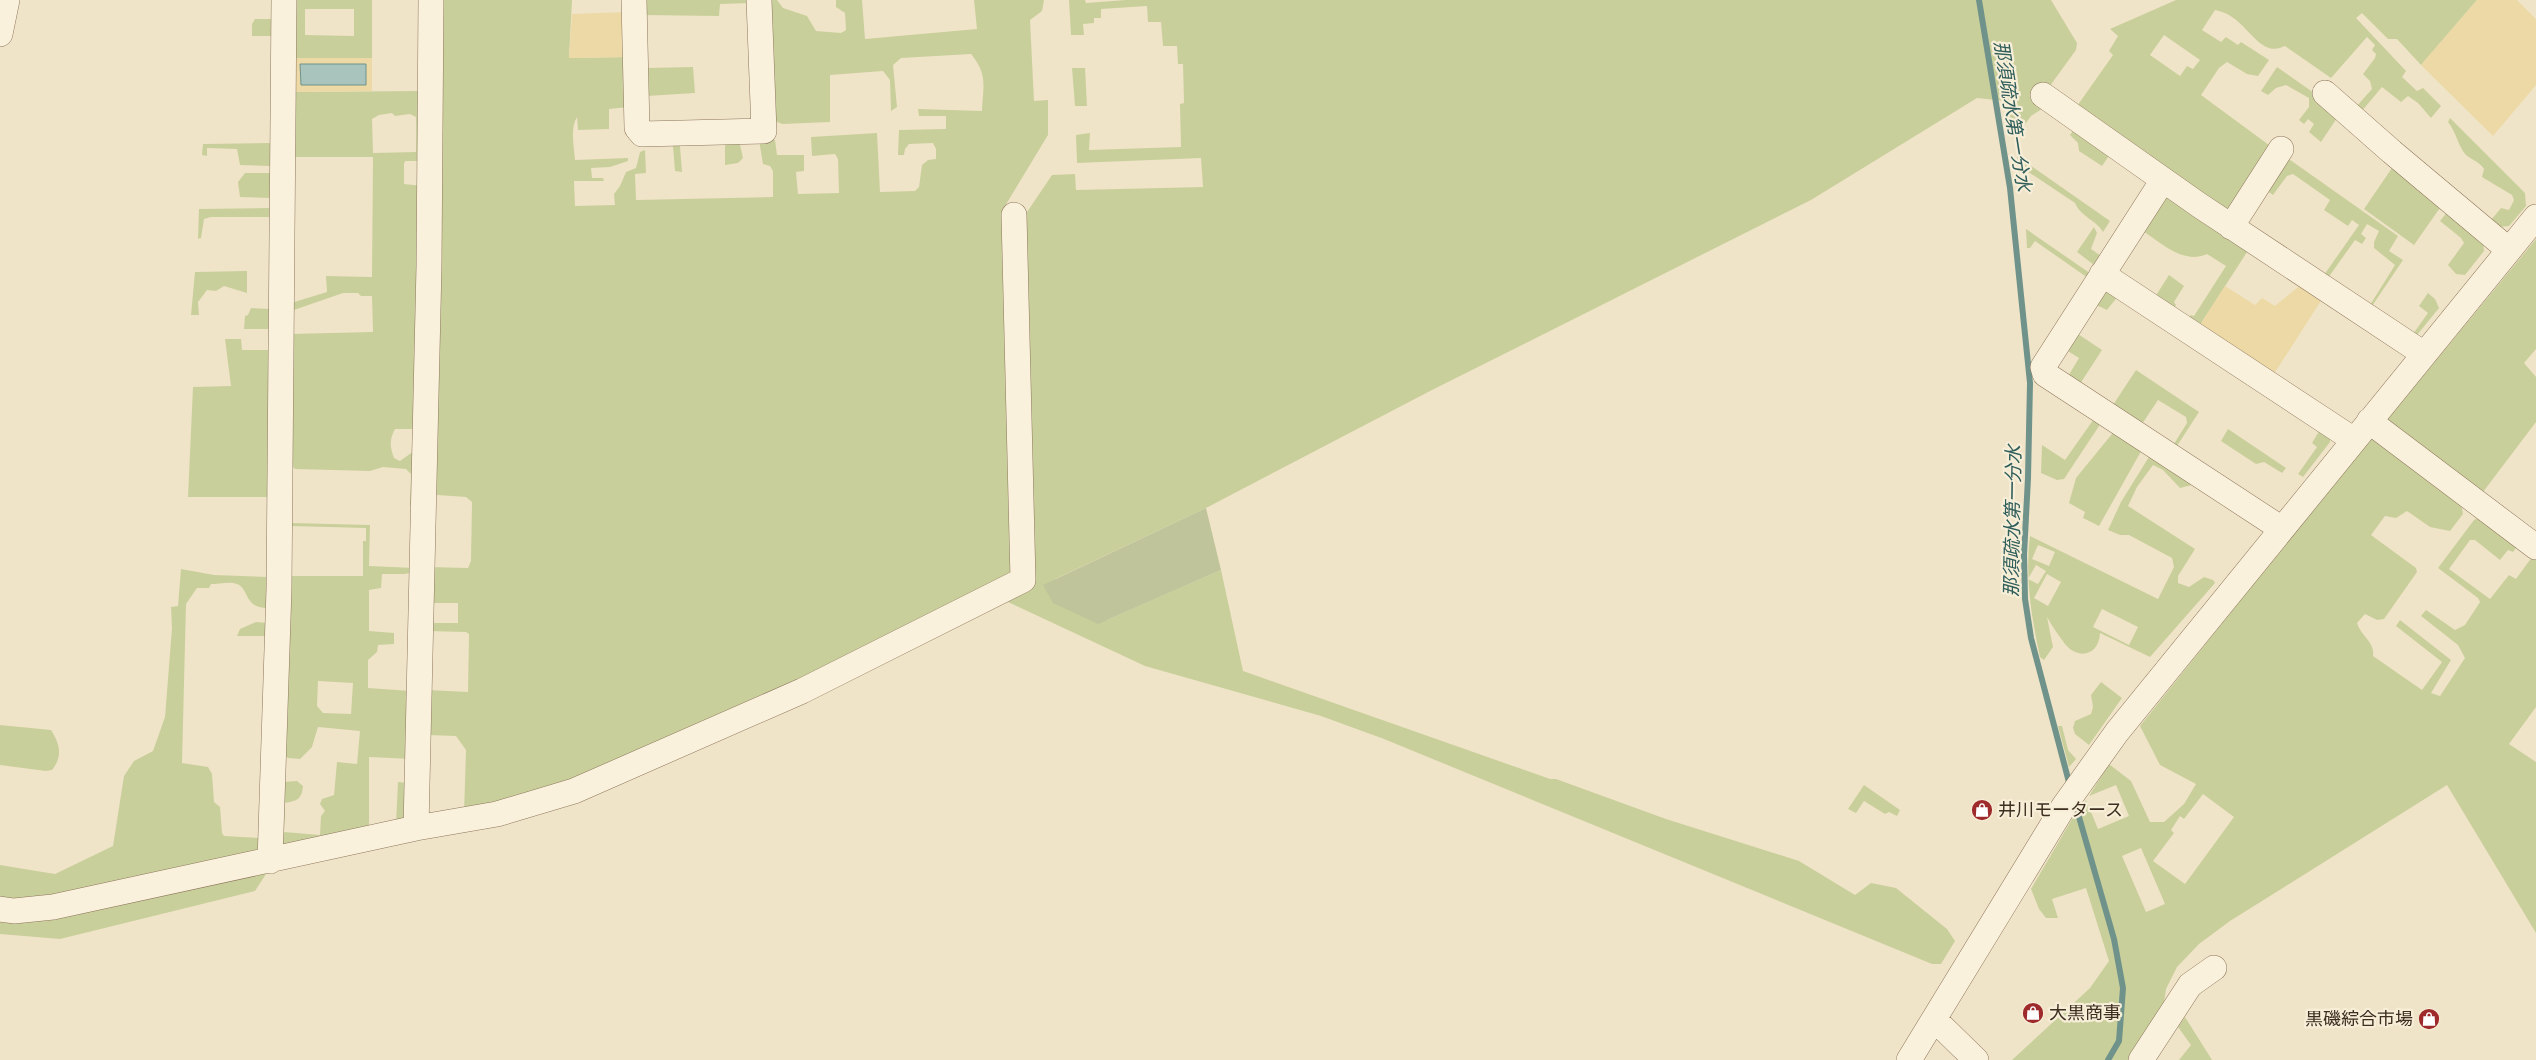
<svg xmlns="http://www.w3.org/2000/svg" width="2536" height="1060" viewBox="0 0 2536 1060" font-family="'IBM Plex Serif','Noto Sans JP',serif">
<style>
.green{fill:#c9cf9b;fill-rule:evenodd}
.sand{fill:#ecd9a5}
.cemetery{fill:#bfc49a}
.water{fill:#a9c4bc;stroke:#6f938a}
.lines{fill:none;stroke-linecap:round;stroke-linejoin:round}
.stream{stroke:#6f938a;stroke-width:6}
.minor-casing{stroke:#8d765c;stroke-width:26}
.minor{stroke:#faf1dc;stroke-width:25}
.labels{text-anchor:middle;stroke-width:4.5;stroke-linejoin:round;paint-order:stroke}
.poi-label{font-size:18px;fill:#3d2e20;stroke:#f7eed8;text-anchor:start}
.water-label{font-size:19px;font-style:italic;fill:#2f5d5a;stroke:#f7eed8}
</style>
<rect width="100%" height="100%" fill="#f0e4c8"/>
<path class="green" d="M 294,0 L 372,0 L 372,58 L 294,58 ZM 305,9 L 354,9 L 354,36 L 305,35 Z
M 436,0 L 572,0 L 569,58 L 628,57 L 629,107 L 609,109 L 609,129 L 578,130 L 577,117 C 570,128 574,147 575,160 L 628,158 L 628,161 L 610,167 L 591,168 L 592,178 L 603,178 L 604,181 L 574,181 L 575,206 L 615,205 L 614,194 L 620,186 L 626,172 L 636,168 L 640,152 L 645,150 L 646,173 L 635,174 L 636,200 L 773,197 L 773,171 L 770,166 L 763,164 L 759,140 L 775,140 L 777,155 L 804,155 L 804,171 L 796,172 L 798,194 L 839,193 L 838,159 L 835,154 L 812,156 L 811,137 L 877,133 L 880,192 L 915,191 L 919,187 L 922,165 L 928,160 L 936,159 L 936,149 L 933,143 L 909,144 L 905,149 L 904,155 L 898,155 L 899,130 L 946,129 L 946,116 L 919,116 L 918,109 L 982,111 C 983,85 988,75 971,54 L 901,58 L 893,65 L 897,107 L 891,111 L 890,80 L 883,71 L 830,75 L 830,122 L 782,124 L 775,121 L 765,0 L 777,0 L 783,8 L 807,16 L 816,31 L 841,33 L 846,30 L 845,13 L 836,7 L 836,0 L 862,0 L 865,39 L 977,29 L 974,0 L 1044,0 L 1042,11 L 1030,20 L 1034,101 L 1048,100 L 1048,135 L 1005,206 L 1014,547 L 1023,218 L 1052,175 L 1075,174 L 1076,190 L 1203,187 L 1201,158 L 1077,163 L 1076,135 L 1090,133 L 1089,150 L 1181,147 L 1180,104 L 1184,103 L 1183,64 L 1178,64 L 1177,46 L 1163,46 L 1161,22 L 1148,22 L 1147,6 L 1101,9 L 1101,18 L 1094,18 L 1094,23 L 1083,24 L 1084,35 L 1071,35 L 1069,0 L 1085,0 L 1086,3 L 1126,0 L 2051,0 L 2077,43 L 2076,50 L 2047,90 L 2042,109 L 2031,116 L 2015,138 L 2013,138 L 2006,101 L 1977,98 L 1811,200 L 1432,390 L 1206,508 L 1055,579 C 1065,605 1078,620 1107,620 L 1221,570 L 1243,671 L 1550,779 L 1556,779 L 1666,819 L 1799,861 L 1855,895 L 1871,883 L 1896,888 L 1947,929 L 1955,941 L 1941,964 L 1932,964 L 1384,739 L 1321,716 L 1145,666 L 1008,602 L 780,709 L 464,815 L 466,750 L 456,736 L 427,735 L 428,690 L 468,692 L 469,634 L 466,632 L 427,631 L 429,567 L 468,568 L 471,561 L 472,502 L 466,497 L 423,494 L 418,506 L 410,505 L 411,474 L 406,469 L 383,467 L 370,471 L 295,469 L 290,464 L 290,334 L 373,332 L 372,296 L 361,296 L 358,293 L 343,293 L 291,311 L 291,303 L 327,292 L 326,276 L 372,277 L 373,157 L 295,157 L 294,92 L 422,91 L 422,161 L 405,161 L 404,164 L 404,184 L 424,186 ZM 392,113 L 395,116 L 410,114 L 416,117 L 416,152 L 373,153 L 372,119 L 379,115 ZM 395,429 L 414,429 L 414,451 L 400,461 L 394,458 C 390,447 389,440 395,429 ZM 458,603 L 458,623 L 434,623 L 434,603 Z
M 643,0 L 752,0 L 752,3 L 720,4 L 719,16 L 643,15 Z
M 2176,0 L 2477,0 L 2421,65 L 2397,39 L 2388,39 L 2362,13 L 2356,18 L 2406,71 L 2402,77 L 2417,91 L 2423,88 L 2441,106 L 2431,118 L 2418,103 L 2408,96 L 2401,102 L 2382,87 L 2361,112 L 2355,108 L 2372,89 L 2370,81 L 2363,74 L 2375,58 L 2376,54 L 2372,50 L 2375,45 L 2367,37 L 2331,78 L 2285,46 C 2280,48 2275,50 2269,48 C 2251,42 2242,15 2215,10 L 2202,30 L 2221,42 L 2226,37 L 2238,45 L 2241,42 L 2269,60 L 2258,76 L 2247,74 L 2227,62 L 2219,68 L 2201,95 L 2273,148 L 2230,214 L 2075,109 L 2113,55 L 2109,51 L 2118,36 L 2110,29 ZM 2164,35 L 2200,60 L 2193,69 L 2187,66 L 2180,76 L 2150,55 Z
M 255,19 L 274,19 L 274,36 L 252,36 L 252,24 Z
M 693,67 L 695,93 L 647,96 L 646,68 Z
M 2277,67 L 2321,98 L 2339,115 L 2321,142 L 2309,132 L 2314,124 L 2308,119 L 2304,124 L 2299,120 L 2309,107 L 2309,98 L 2286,85 L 2276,88 L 2268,95 L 2261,91 Z
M 1072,68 L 1085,68 L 1087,106 L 1075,106 Z
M 2450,118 L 2525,193 L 2526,206 L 2509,226 L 2499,227 L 2491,220 L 2501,208 L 2509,210 L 2514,200 L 2512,195 L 2482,177 L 2484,169 C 2479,161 2471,160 2465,154 C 2457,143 2457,134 2448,122 Z
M 2075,128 L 2111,153 L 2102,166 L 2079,151 L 2078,143 L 2070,135 Z
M 725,140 L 739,140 L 743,158 L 738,163 L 725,165 Z
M 271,143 L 271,166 L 240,165 L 237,149 L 207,148 L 207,156 L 202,155 L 203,144 Z
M 673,146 L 680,146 L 682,172 L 675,171 Z
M 2017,156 L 2110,221 L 2103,232 C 2096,220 2080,216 2075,203 L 2018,165 Z
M 2286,157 L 2398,236 L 2389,251 L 2403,260 L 2372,306 L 2370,305 L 2395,265 L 2374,248 L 2374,242 L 2379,231 L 2367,224 L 2361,234 L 2366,238 L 2362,244 L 2355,240 L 2328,278 L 2324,275 L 2359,225 L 2352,220 L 2348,226 L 2324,210 L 2330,200 L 2293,174 L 2287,176 L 2273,195 L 2266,190 Z
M 2394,165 L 2442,205 L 2414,245 L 2364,209 Z
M 245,173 L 271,173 L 271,198 L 240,197 L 238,182 Z
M 2169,196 L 2249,249 L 2198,328 L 2186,321 L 2191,315 L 2194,316 L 2226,266 L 2207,254 C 2183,265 2160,242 2140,229 L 2161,198 Z
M 271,208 L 271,217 L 211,217 L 204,219 L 201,238 L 198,239 L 199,209 Z
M 2448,211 L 2483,240 L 2484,251 L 2465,275 L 2456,274 L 2448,265 L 2464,243 L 2461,238 L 2440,221 Z
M 2094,227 L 2097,233 L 2091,249 L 2104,258 L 2098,268 L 2077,252 Z
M 2026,229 L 2094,276 L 2088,278 L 2035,241 L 2030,248 L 2027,248 Z
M 2536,239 L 2536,349 L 2524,363 L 2536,377 L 2536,422 L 2483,492 L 2461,502 L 2463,514 L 2450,531 L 2430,527 L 2407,511 L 2396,518 L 2385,516 L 2371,535 L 2416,568 L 2417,572 L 2384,619 L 2377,620 L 2365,614 L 2357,623 C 2361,636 2375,642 2373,656 L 2422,690 L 2442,662 L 2396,626 L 2400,620 L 2451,660 L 2431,693 L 2440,696 L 2465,658 L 2458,645 L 2421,616 L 2426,610 L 2455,630 L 2465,625 L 2480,602 L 2478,598 L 2438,568 L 2474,520 L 2482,516 L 2520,542 L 2513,552 L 2508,550 L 2500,560 L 2475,540 L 2470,540 L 2449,569 L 2490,599 L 2509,575 L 2516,579 L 2532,557 L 2536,558 L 2536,707 L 2509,744 L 2536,762 L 2536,933 L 2447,785 L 2230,921 L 2199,944 L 2177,967 L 2166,989 L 2164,1003 L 2129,1060 L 2012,1060 L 2090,988 L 2109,961 L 2086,888 L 2052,899 L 2058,918 L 2046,918 L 2039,909 L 2031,889 L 2072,819 L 2086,800 L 2098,829 L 2129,816 L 2116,785 L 2089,796 L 2109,764 L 2131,781 L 2150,822 L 2164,822 L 2184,804 L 2196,784 L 2160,765 L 2140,726 L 2312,511 ZM 2203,794 L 2234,817 L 2185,884 L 2153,861 L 2174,833 L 2171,830 L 2180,816 L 2184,819 ZM 2141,848 L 2165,904 L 2146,912 L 2122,856 Z
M 247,271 L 247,293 L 224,286 L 216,291 L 207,290 L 198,302 L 199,315 L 191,315 L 195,272 Z
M 2169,275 L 2184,286 L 2174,302 L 2176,305 L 2172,312 L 2153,300 Z
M 2103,285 L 2119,295 L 2107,310 L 2094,304 L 2075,332 L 2102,350 L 2078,387 L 2067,378 L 2079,358 L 2063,348 Z
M 2428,293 L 2435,299 L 2439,308 L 2417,335 L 2413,334 L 2428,313 L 2419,306 Z
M 251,308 L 271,309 L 270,329 L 244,329 L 245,316 L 248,315 Z
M 225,339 L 241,339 L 242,350 L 272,350 L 269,497 L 188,497 L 193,387 L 231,386 Z
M 2136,370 L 2199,412 L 2175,449 L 2172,447 L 2187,423 L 2186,417 L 2158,400 L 2140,427 L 2111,408 Z
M 2096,416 L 2103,420 L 2064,479 L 2057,480 L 2041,473 L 2042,445 L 2065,460 Z
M 2321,428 L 2330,435 L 2330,442 L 2303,477 L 2298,474 L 2317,447 L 2312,443 Z
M 2116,429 L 2144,446 L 2099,526 L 2083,518 L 2085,512 L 2069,503 L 2076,478 Z
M 2228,429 L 2286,468 L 2282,473 L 2264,462 L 2256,464 L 2221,441 Z
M 2152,452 L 2192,485 L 2180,488 L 2163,470 L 2153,465 L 2137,487 L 2128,506 L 2195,549 L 2178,576 L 2178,583 L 2189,587 L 2204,577 L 2213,580 L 2215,583 L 2150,657 L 2100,633 C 2099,656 2078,660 2065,644 C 2059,636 2052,626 2047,617 L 2053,647 L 2044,660 L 2040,657 C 2031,615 2025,578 2030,536 L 2158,599 L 2174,567 L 2172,558 L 2129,535 L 2120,535 L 2108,530 L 2121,502 ZM 2038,545 L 2055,552 L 2049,566 L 2032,559 ZM 2036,565 L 2046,571 L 2038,584 L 2028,579 ZM 2047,574 L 2061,582 L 2048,606 L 2034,598 ZM 2102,609 L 2138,627 L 2129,645 L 2093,627 Z
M 291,523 L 370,525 L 369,566 L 415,568 L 414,572 L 405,574 L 382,574 L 381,588 L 369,590 L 369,631 L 394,633 L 394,644 L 378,645 L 377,652 L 368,660 L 368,688 L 411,691 L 411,759 L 369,757 L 369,831 L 279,846 L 282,782 L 297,781 L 303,786 C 302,799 297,801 285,803 L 284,832 L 320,835 L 321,816 L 325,811 L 320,804 L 322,799 L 334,795 L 337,762 L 357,764 L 360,731 L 318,727 L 312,747 L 300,759 L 288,758 L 282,753 L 287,576 L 363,576 L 363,541 L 366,541 L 366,528 L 290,526 ZM 318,681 L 353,683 L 351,714 L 323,713 L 317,706 Z
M 181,569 L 214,575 L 267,577 L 267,608 C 244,608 249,588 237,584 C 230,581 218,584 211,584 L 209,588 L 197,588 L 186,604 L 182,763 L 208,767 L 212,774 L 214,802 L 220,807 L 222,833 L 224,836 L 260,838 L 264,844 L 266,874 L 255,891 L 60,939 L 0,934 L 0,865 L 55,874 L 113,846 L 124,776 L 134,761 L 153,751 L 165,717 L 172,628 L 171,607 L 178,606 Z
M 256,622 L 268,623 L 267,636 L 237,636 L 240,629 Z
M 2101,682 L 2122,698 L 2089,745 L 2075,734 L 2073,728 L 2075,721 L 2091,714 L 2093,707 L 2091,695 Z
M 0,725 L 51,730 C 60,744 63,756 52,770 L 46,771 L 0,765 Z
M 2058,726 L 2062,726 L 2068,750 L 2076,759 L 2069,767 Z
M 398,782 L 410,783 L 408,816 L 396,823 Z
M 1864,785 L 1900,810 L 1897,816 L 1889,812 L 1885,814 L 1864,801 L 1856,813 L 1848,809 Z
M 2185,1017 L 2212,1060 L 2179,1060 L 2191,1045 L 2178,1027 Z"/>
<path class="sand" d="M 2477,0 L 2517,0 L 2536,19 L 2536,85 L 2493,136 L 2421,65 Z
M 627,12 L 628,57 L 569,58 L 572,14 Z
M 294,58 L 372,58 L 372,91 L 294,92 Z
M 2303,283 L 2324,296 L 2272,377 L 2198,328 L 2225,286 L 2255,305 L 2262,298 L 2275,306 Z"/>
<path class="cemetery" d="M 1206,508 L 1221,570 L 1098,624 L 1053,603 L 1043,585 Z"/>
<path class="water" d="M 300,64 L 366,64 L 366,85 L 301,85 Z"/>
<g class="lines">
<path class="stream" d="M 1979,0 L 2010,188 L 2030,383 L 2028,478 L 2024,555 L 2025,599 L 2031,638 L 2070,786
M 2075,803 L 2114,939 L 2123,988 L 2119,1041 L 2108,1060"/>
<g class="minor-casing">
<path id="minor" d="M 634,0 L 637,128 L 642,134 L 764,131 L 759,0
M 0,34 L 7,0
M 2325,93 L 2392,152 L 2509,250
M 2043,95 L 2199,205 L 2424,354
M 2163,180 L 2043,367 L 2045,374 L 2282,529
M 2231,227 L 2281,149
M 2102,274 L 2354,440
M 2369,421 L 2536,547
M 416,828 L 429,266 L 431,0
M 270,861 L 279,589 L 284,0
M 0,909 L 14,911 L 53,907 L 416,828 L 497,814 L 574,791 L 802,691 L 1023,580 L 1014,215
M 1935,1020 L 1976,1060
M 1909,1060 L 2064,806 L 2117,732 L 2536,217
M 2141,1060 L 2190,985 L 2214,968"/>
</g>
<use href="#minor" class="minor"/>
</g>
<defs>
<g id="shop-disc" transform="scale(1.125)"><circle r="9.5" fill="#9e2a2b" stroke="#f7eed8"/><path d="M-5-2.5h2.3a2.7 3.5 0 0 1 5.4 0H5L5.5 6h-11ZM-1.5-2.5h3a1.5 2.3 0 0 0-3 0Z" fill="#fff"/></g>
</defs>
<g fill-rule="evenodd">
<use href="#shop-disc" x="1982" y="810"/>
<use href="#shop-disc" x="2033" y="1013"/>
<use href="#shop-disc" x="2429" y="1019"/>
</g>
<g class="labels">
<g class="poi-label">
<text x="1998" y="816">井川モータース</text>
<text x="2049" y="1019">大黒商事</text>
<text x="2413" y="1025" text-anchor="end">黒磯綜合市場</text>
</g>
<g class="water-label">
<text transform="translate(2013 116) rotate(81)" y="7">那須疏水第一分水</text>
<text transform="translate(2012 521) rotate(-89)" y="7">那須疏水第一分水</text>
</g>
</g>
</svg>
